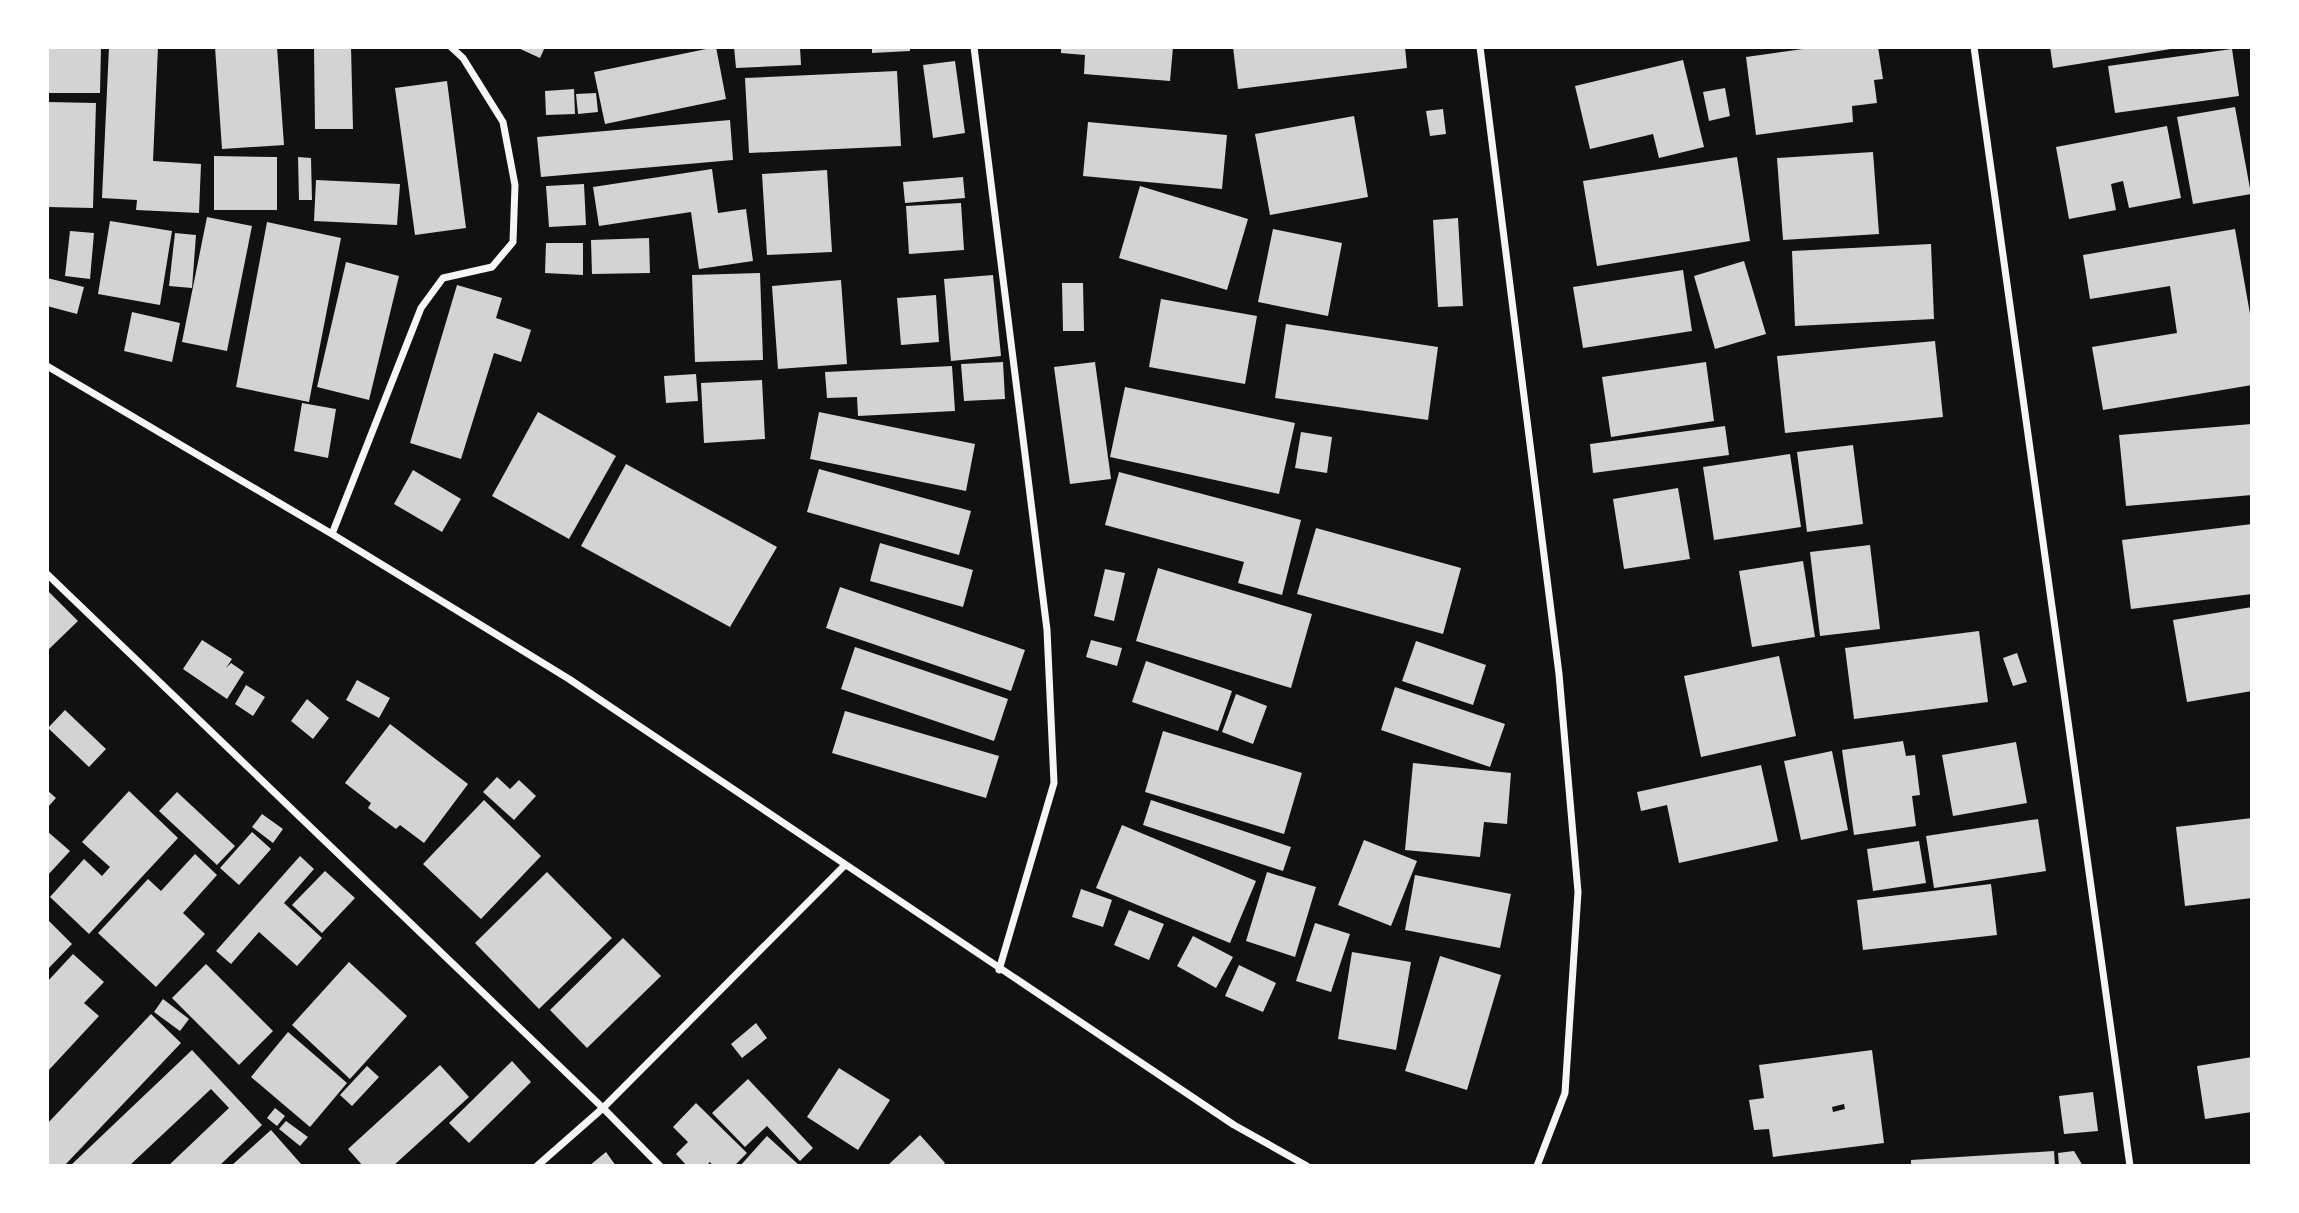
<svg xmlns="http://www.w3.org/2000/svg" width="2299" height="1213" viewBox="0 0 2299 1213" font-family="'Public Sans',sans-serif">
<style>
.building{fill:#d3d3d3;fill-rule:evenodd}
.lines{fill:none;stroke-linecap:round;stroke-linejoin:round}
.minor{stroke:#f5f5f5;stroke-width:7}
</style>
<rect width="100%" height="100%" fill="#111"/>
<path class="building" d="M 47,47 L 101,47 L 100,93 L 47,93 Z
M 109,47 L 158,47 L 153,161 L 201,164 L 199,213 L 136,210 L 137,200 L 102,198 Z
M 215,47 L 277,47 L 284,145 L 222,149 Z
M 314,47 L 351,47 L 353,129 L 315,129 Z
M 516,47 L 545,47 L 540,58 Z
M 716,47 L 726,99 L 605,124 L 594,72 Z
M 734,47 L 800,47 L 801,65 L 736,68 Z
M 872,47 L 910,47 L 910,51 L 872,53 Z
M 1061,47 L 1173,47 L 1170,81 L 1084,74 L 1085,55 L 1061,53 Z
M 1233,47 L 1405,47 L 1407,68 L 1238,89 Z
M 1817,47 L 1878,47 L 1883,79 L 1874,80 L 1877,103 L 1852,106 L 1853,122 L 1756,135 L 1746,57 Z
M 2050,47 L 2171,47 L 2171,49 L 2053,68 Z
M 2232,49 L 2239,96 L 2115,113 L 2108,66 Z
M 1683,60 L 1704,147 L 1659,158 L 1653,134 L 1590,149 L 1575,86 Z
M 955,61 L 965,133 L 933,138 L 923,65 Z
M 897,71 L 901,146 L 749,153 L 745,78 Z
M 447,81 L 466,228 L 415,235 L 395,88 Z
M 1725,88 L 1730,116 L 1709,121 L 1703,92 Z
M 574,89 L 575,114 L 546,115 L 545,91 Z
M 596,93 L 598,112 L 578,114 L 576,94 Z
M 47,102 L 96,103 L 93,208 L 47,207 Z
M 2235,107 L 2251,194 L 2193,204 L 2177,117 Z
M 1443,109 L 1446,134 L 1430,136 L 1426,111 Z
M 1354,116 L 1368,197 L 1270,215 L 1255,134 Z
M 730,120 L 733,160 L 541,177 L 537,137 Z
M 1088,122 L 1227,135 L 1222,189 L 1083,176 Z
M 2167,126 L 2181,198 L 2129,208 L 2123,181 L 2111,184 L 2116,210 L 2069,219 L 2056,147 Z
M 1873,152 L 1879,234 L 1783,240 L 1777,158 Z
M 214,156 L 277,157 L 277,210 L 214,210 Z
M 298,157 L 311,158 L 312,200 L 299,200 Z
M 1737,157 L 1750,241 L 1597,266 L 1583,181 Z
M 712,169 L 718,213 L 746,209 L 753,261 L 699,269 L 691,212 L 599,226 L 593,187 Z
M 827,170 L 832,252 L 767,255 L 762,174 Z
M 963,177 L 965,198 L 905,203 L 903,182 Z
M 316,180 L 400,184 L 397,225 L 314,221 Z
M 584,184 L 586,225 L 549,227 L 546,186 Z
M 1140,186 L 1248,219 L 1227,290 L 1119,258 Z
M 961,203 L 964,250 L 909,254 L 906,206 Z
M 207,217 L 252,226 L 227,351 L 182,342 Z
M 1458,218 L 1463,306 L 1438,307 L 1433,220 Z
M 110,221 L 172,231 L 160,305 L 98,294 Z
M 267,222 L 341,238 L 309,402 L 236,387 Z
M 1273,229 L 1342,243 L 1328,316 L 1258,302 Z
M 2235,229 L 2252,325 L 2252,385 L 2103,410 L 2092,347 L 2177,333 L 2170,286 L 2090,299 L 2083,255 Z
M 70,231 L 94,233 L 90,279 L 65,276 Z
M 175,233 L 196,235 L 192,288 L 169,286 Z
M 649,238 L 650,273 L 592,274 L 591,240 Z
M 546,243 L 583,243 L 583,275 L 545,273 Z
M 1931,244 L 1934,319 L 1795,326 L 1792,251 Z
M 1744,261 L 1766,334 L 1715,349 L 1694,276 Z
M 346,262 L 399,276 L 369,400 L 317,387 Z
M 1683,270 L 1692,331 L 1583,348 L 1573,287 Z
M 760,273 L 763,360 L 695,362 L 692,275 Z
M 993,275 L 1001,356 L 951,361 L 944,279 Z
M 47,278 L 84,287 L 77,314 L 47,306 Z
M 841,280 L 847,364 L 778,369 L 772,286 Z
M 1062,283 L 1083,283 L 1084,331 L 1063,331 Z
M 457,285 L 502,298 L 496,318 L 531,330 L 521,362 L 494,353 L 461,459 L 410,443 Z
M 936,295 L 939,342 L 901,345 L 897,298 Z
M 1161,299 L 1257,316 L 1245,384 L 1149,367 Z
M 132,312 L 180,323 L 172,362 L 124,351 Z
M 1286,324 L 1438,347 L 1428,420 L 1275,398 Z
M 1935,341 L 1943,417 L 1785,433 L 1777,356 Z
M 1003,362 L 1005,399 L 964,401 L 961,364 Z
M 1095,362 L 1111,479 L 1070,484 L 1054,367 Z
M 1706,362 L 1714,421 L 1611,437 L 1602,377 Z
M 952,366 L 955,411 L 858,416 L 857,397 L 827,398 L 825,372 Z
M 696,374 L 698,401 L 666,403 L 664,376 Z
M 762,380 L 765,439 L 704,443 L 701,383 Z
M 1125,387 L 1295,423 L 1279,494 L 1110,457 Z
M 302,403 L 336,409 L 328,458 L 294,451 Z
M 538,412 L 616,456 L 569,539 L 492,496 Z
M 819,412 L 975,444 L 966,491 L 810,459 Z
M 2252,424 L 2252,495 L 2126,506 L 2119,435 Z
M 1725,426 L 1729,455 L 1593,473 L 1590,444 Z
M 1301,432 L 1332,437 L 1327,473 L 1295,468 Z
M 1853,445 L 1863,524 L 1807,532 L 1797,452 Z
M 1790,454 L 1801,527 L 1714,540 L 1703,467 Z
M 626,464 L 777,547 L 730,627 L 581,546 Z
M 819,469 L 971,511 L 959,555 L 807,512 Z
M 413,470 L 461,499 L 442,532 L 394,504 Z
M 1119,472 L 1301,520 L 1282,595 L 1238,583 L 1244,562 L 1105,525 Z
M 1678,488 L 1690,559 L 1624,569 L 1613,499 Z
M 2252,524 L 2252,594 L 2131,609 L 2122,540 Z
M 1316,528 L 1461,568 L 1443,634 L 1297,594 Z
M 880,543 L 973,570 L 963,607 L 870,581 Z
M 1870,545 L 1880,629 L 1820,636 L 1810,552 Z
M 1803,561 L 1815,637 L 1752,647 L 1739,571 Z
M 1158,568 L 1312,614 L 1291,688 L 1136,641 Z
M 1105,569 L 1125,573 L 1114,621 L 1094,616 Z
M 840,587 L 1025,650 L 1011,691 L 826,628 Z
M 47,590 L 78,621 L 47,651 Z
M 2252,607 L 2252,691 L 2187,702 L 2173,620 Z
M 1979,631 L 1988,702 L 1854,719 L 1845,648 Z
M 202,640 L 232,659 L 226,668 L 231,663 L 244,672 L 227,699 L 183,669 Z
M 1091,640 L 1122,648 L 1117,666 L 1086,657 Z
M 1416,641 L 1486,665 L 1473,705 L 1402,681 Z
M 855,647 L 1008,699 L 994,741 L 841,689 Z
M 2017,653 L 2027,682 L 2013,686 L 2003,658 Z
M 1779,656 L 1796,736 L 1701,757 L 1684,676 Z
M 1146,661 L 1232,691 L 1218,731 L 1132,702 Z
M 357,680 L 390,698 L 379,718 L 346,700 Z
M 246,685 L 265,697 L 253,716 L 235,704 Z
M 1395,687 L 1505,724 L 1490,767 L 1381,730 Z
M 1236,694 L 1267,706 L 1253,744 L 1222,732 Z
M 307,699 L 329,718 L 313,739 L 291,721 Z
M 65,710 L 106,749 L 89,767 L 48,728 Z
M 845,711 L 999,756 L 986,798 L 832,753 Z
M 390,724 L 468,784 L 424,843 L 400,825 L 396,829 L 368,808 L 371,803 L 345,783 Z
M 1163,731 L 1302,773 L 1284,834 L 1145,792 Z
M 1903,741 L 1906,756 L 1915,755 L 1920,795 L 1912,796 L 1916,826 L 1854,835 L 1842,750 Z
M 2016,742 L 2027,803 L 1953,816 L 1942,755 Z
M 1832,751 L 1848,830 L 1801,840 L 1784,761 Z
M 1413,763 L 1511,773 L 1507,824 L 1484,822 L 1480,857 L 1405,850 Z
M 1761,765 L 1778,841 L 1679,863 L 1667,805 L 1641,811 L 1637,792 Z
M 497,777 L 510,789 L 519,780 L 536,796 L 514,820 L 483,792 Z
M 47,790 L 56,798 L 47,808 Z
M 129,791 L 178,838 L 89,934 L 50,897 L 84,859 L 102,876 L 110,867 L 82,842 Z
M 177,792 L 235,846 L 217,865 L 159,811 Z
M 484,800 L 541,856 L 481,919 L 423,864 Z
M 1151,800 L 1291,847 L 1283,871 L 1143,825 Z
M 262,814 L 283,829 L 273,843 L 252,827 Z
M 2252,818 L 2252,898 L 2185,906 L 2176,827 Z
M 2038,819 L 2046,871 L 1934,888 L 1926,836 Z
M 1122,825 L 1256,881 L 1230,943 L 1096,888 Z
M 47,831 L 70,851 L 47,876 Z
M 252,832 L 271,849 L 239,885 L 220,868 Z
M 1364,840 L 1417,861 L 1391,926 L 1338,905 Z
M 1919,841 L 1926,883 L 1873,891 L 1867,849 Z
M 195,854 L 217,875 L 183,913 L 205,934 L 156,987 L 98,933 L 148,879 L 161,891 Z
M 300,856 L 314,869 L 284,903 L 322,938 L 297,966 L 259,932 L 231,964 L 216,951 Z
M 325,871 L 355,898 L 322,933 L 292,905 Z
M 547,872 L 612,938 L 539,1009 L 475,943 Z
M 1267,872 L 1316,887 L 1295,957 L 1246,941 Z
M 1415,875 L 1511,894 L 1500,948 L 1405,930 Z
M 1991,884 L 1997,935 L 1863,950 L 1857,900 Z
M 1081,889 L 1112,900 L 1103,927 L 1072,917 Z
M 1129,910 L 1164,924 L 1149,960 L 1114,945 Z
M 47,919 L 72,944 L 47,970 Z
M 1315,923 L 1350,934 L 1331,992 L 1296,981 Z
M 1193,936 L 1233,957 L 1216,988 L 1177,966 Z
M 623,938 L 661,976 L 587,1048 L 550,1010 Z
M 1352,952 L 1411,962 L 1396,1050 L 1338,1039 Z
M 73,954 L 104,982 L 84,1003 L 99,1016 L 47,1072 L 47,982 Z
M 1440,956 L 1501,975 L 1467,1090 L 1405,1071 Z
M 349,962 L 407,1016 L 350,1079 L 292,1025 Z
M 206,964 L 273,1031 L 239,1065 L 172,998 Z
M 1239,965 L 1276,983 L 1263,1012 L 1225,996 Z
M 163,999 L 189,1019 L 180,1031 L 154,1012 Z
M 151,1014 L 181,1043 L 64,1166 L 47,1166 L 47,1124 Z
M 756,1023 L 767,1038 L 742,1058 L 731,1044 Z
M 288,1032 L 347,1083 L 310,1127 L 251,1077 Z
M 192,1050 L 262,1125 L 219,1166 L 168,1166 L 229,1108 L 211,1089 L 129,1166 L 70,1166 Z
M 1872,1050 L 1884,1143 L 1773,1157 L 1769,1129 L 1754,1130 L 1749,1100 L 1764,1098 L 1759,1065 ZM 1844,1104 L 1845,1109 L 1833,1112 L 1832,1107 Z
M 2252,1057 L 2252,1112 L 2205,1119 L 2197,1066 Z
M 512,1061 L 531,1082 L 469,1143 L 449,1123 Z
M 440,1065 L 469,1097 L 393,1166 L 363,1166 L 348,1149 Z
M 367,1066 L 379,1077 L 352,1106 L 340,1095 Z
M 839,1068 L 890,1100 L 858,1150 L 807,1117 Z
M 748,1079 L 813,1148 L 800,1161 L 767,1126 L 745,1147 L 712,1113 Z
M 2093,1092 L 2098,1131 L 2064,1134 L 2059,1096 Z
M 696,1103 L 747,1153 L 734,1166 L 713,1166 L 710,1162 L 706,1166 L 687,1166 L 676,1154 L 688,1142 L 673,1127 Z
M 275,1108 L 285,1116 L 277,1126 L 267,1118 Z
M 286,1121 L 308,1137 L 300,1146 L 279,1129 Z
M 271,1130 L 301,1164 L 299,1166 L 231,1166 Z
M 920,1135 L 945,1163 L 942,1166 L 887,1166 Z
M 767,1136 L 800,1166 L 740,1166 Z
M 2054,1151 L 2055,1166 L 1911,1166 L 1911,1160 Z
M 2074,1151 L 2083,1166 L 2059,1166 L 2058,1153 Z
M 606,1152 L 616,1166 L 589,1166 Z"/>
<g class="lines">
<path class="minor" d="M 974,47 L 1047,630 L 1054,783 L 999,970
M 1480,47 L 1559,674 L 1578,892 L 1565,1093 L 1537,1166
M 1974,47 L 2130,1166
M 47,366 L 332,534 L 569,679 L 1234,1125 L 1307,1166
M 332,534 L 421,308 L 443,278 L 492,267 L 513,242 L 515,185 L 503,122 L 463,58 L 451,47
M 47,574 L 603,1108 L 660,1166
M 537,1166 L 603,1108 L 845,865"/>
</g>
<rect width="2299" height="1213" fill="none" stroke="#ffffff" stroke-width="98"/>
</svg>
